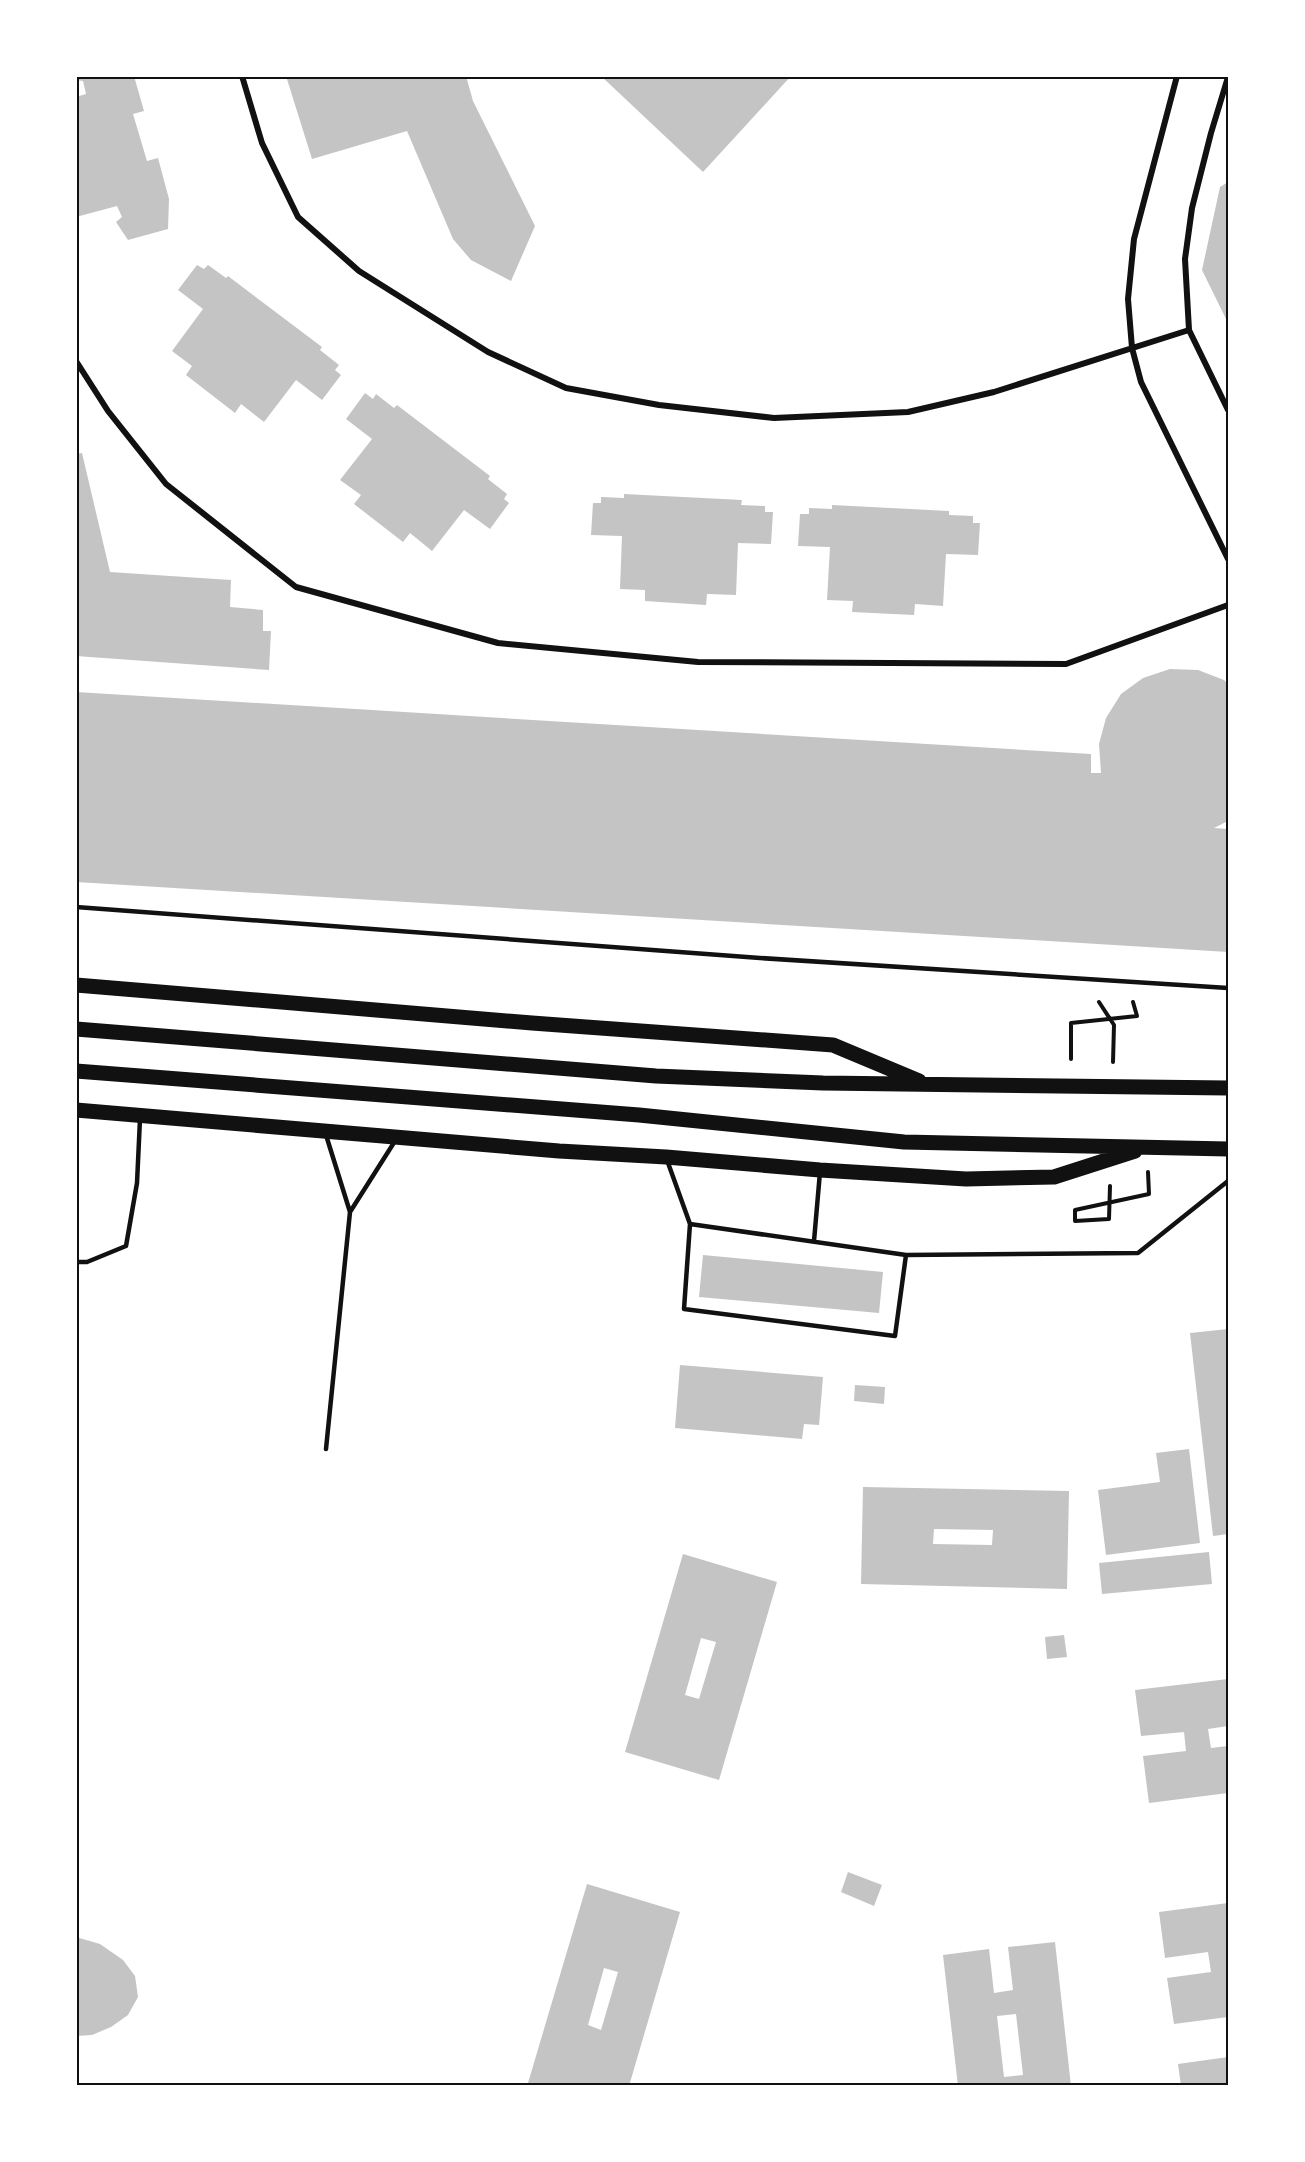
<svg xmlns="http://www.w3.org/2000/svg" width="1305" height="2162" viewBox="0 0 1305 2162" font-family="'IBM Plex Sans',sans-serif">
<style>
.building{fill:#c4c4c4;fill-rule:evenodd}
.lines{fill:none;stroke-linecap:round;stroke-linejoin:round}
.path{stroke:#111;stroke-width:4}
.service{stroke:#111;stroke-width:4.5}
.minor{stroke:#111;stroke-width:6}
.primary{stroke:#111;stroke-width:15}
.neatline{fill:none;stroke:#111;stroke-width:2}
</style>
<rect width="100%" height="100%" fill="#fff"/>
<path class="building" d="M 76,76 L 134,76 L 144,111 L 133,114 L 147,161 L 158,158 L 169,199 L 168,229 L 128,240 L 116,222 L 122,217 L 117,206 L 76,217 L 76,97 L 86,94 L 83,81 L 76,80 Z
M 286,76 L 466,76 L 473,101 L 535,226 L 511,281 L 471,260 L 453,239 L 407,131 L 312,159 Z
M 601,76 L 791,76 L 703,172 Z
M 1228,182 L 1228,323 L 1202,270 L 1220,187 Z
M 197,265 L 204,269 L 208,265 L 226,278 L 228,276 L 322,347 L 320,350 L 339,365 L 335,370 L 341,375 L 322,400 L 296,380 L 264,422 L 241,404 L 235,413 L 186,375 L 192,366 L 172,351 L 203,309 L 178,290 Z
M 365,393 L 373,399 L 376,394 L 394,408 L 397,405 L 490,476 L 488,479 L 507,494 L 504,499 L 509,503 L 490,529 L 464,510 L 432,551 L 410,533 L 403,542 L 354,504 L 361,495 L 340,480 L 372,439 L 346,419 Z
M 82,453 L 110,572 L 231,580 L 230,607 L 263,610 L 263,631 L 271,631 L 269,670 L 76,656 L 76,454 Z
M 624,494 L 742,500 L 741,505 L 765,506 L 765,512 L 773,512 L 771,544 L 738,543 L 736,595 L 707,594 L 706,605 L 645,601 L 645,590 L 620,589 L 622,536 L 591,535 L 593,503 L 601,503 L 601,497 L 624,498 Z
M 832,505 L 949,511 L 949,515 L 973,516 L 973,523 L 980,523 L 978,555 L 946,554 L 943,606 L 915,604 L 914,615 L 852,612 L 853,601 L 827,600 L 830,547 L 798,546 L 800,514 L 809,514 L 809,508 L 832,509 Z
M 1170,669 L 1198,670 L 1224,680 L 1228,684 L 1228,821 L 1214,828 L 1228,829 L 1228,952 L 76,882 L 76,692 L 1091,754 L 1091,773 L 1101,773 L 1099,744 L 1106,718 L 1121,694 L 1143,678 Z
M 703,1255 L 883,1272 L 879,1313 L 699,1297 Z
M 1228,1329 L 1228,1534 L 1213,1536 L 1190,1333 Z
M 680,1365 L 823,1377 L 819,1425 L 804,1424 L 802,1439 L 675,1428 Z
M 855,1385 L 885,1387 L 884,1404 L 854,1401 Z
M 1189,1449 L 1200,1543 L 1106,1555 L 1098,1490 L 1160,1482 L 1156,1453 Z
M 863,1487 L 1069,1491 L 1067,1589 L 861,1584 ZM 934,1529 L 993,1530 L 992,1545 L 933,1544 Z
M 1209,1552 L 1212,1584 L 1102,1594 L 1099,1563 Z
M 683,1554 L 777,1582 L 719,1780 L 625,1752 ZM 701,1638 L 716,1642 L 699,1699 L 685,1695 Z
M 1064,1635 L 1067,1657 L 1047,1659 L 1045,1637 Z
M 1228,1679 L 1228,1726 L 1208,1729 L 1211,1748 L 1228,1746 L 1228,1793 L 1149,1803 L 1143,1756 L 1186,1751 L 1184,1732 L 1141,1736 L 1135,1690 Z
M 848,1872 L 882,1885 L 874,1906 L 841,1892 Z
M 587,1884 L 680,1912 L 629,2086 L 538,2086 L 528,2083 ZM 604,1968 L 618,1972 L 601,2030 L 588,2025 Z
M 1228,1903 L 1228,2017 L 1174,2024 L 1167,1978 L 1211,1972 L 1208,1952 L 1165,1958 L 1159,1912 Z
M 76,1937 L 100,1944 L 123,1960 L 135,1976 L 138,1997 L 128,2015 L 111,2027 L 92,2035 L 76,2036 Z
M 1055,1942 L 1071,2086 L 958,2086 L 943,1955 L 989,1949 L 994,1993 L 1013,1990 L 1008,1947 ZM 1016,2014 L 1023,2075 L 1004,2077 L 997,2016 Z
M 1228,2057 L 1228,2086 L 1181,2086 L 1178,2064 Z"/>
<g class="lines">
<path class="path" d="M 1099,1002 L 1114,1025 L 1113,1062
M 1071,1059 L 1071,1023 L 1137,1016 L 1133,1002
M 1110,1186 L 1109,1219 L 1075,1221 L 1075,1210 L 1149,1194 L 1148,1172"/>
<path class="service" d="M 76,907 L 760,958 L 1228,988
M 326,1135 L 350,1212 L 326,1449
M 667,1160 L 690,1224 L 906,1255 L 1138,1253 L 1228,1181
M 350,1212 L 395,1141
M 690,1224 L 684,1309 L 895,1336 L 906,1255
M 814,1241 L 820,1172
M 76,1262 L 87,1262 L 126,1246 L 137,1183 L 140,1119"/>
<path class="minor" d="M 242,76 L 262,143 L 298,217 L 359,271 L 488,352 L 566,388 L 659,405 L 774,418 L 908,412 L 994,392 L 1189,330
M 1177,76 L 1134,239 L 1128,299 L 1132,348 L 1141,382 L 1228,559
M 1228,77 L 1211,133 L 1192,208 L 1185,259 L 1189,330 L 1228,410
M 76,361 L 108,411 L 166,484 L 296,587 L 498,643 L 698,662 L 1066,664 L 1228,605"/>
<path class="primary" d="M 76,985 L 532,1023 L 833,1045 L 919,1081
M 76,1029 L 656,1076 L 823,1083 L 1228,1088
M 76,1071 L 639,1115 L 904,1142 L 1228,1149
M 76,1110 L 559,1151 L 666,1157 L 820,1170 L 966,1179 L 1054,1177 L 1135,1151"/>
</g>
<rect width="1305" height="2162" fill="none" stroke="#ffffff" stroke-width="156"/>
<rect x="78" y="78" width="1149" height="2006" class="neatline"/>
</svg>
